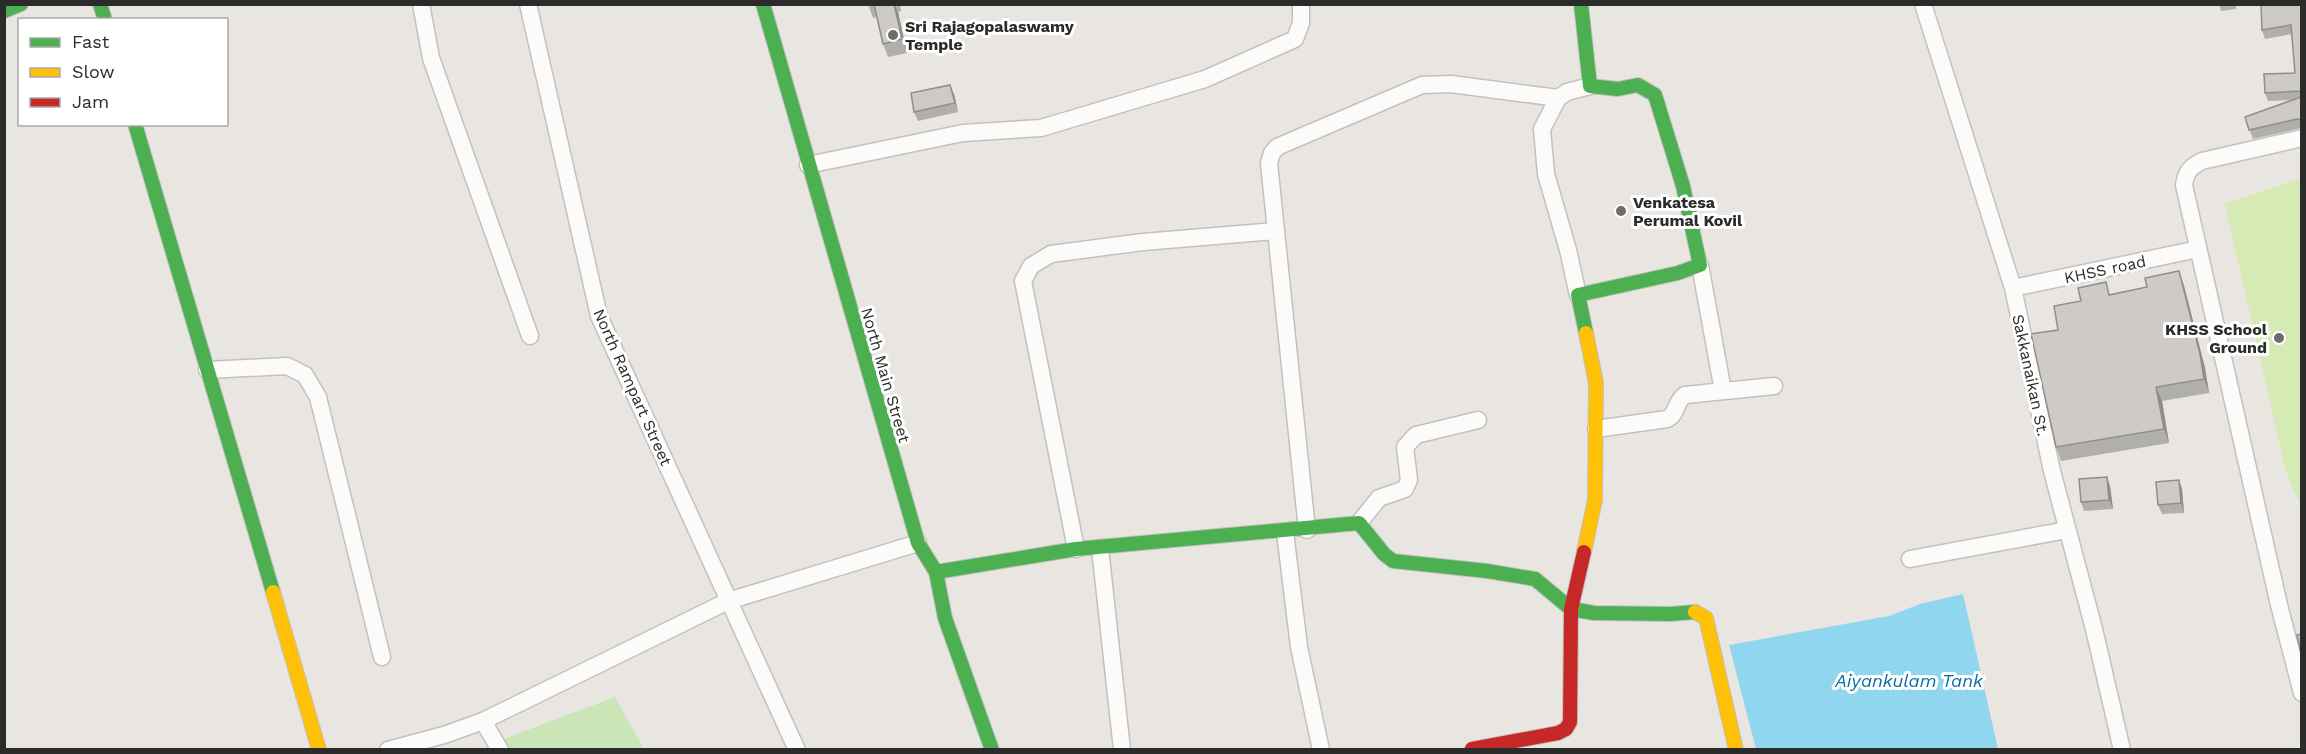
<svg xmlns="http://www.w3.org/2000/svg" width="2306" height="754" viewBox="0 0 2306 754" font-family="'Work Sans',sans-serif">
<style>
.green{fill:#cae6b7}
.pitch{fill:#d6eab5}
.water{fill:#90d6ee}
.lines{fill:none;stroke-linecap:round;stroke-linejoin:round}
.street-casing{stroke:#c2c1c2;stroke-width:19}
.fast-casing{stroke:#c2c1c2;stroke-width:16}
.slow-casing{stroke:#c2c1c2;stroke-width:16}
.jam-casing{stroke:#c2c1c2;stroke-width:16}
.street{stroke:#fcfbfa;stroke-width:16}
.fast{stroke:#4caf50;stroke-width:14}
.slow{stroke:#ffc107;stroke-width:14}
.jam{stroke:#c62828;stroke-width:14}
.wall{fill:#b1afab}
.shaded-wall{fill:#908e8b}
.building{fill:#cecbc7;stroke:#908e8b;stroke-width:1.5}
.poi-dot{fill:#6e6c6a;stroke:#fff;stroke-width:2}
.labels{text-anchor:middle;stroke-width:6;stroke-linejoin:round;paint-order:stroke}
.poi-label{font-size:16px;font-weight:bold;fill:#2b2b2b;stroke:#fff;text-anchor:start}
.street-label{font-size:16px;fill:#2b2b2b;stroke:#fff}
.water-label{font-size:18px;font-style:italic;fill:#076da3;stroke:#fff}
</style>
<rect width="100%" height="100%" fill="#e9e5e0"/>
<path class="green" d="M 615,697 L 644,749 L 506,749 L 501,740 Z"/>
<path class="pitch" d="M 2301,178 L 2302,178 L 2301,507 L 2286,472 L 2225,204 Z"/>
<path class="water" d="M 1963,594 L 1998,749 L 1756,749 L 1729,645 L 1889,616 L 1920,604 Z"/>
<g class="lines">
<g class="street-casing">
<path id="street" d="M 421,4 L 431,58 L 530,336
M 528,4 L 599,316 L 797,750
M 1923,4 L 2013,288 L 2052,471 L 2094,629 L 2122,750
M 2302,138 L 2202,161 C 2190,167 2186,172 2184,185 L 2279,605 L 2302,693
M 808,165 L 963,133 L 1041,128 L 1205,79 L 1295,39 L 1301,23 L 1301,4
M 1276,231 L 1269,163 L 1272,153 L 1277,147 L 1422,85 L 1451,84 L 1558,98
M 1700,265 L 1723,391
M 2013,288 L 2198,249
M 1578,295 L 1568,250 L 1546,174 L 1542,129 L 1558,98 L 1567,92 L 1590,86
M 207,370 L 287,366 L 305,375 L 318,397 L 382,657
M 1596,429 L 1667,419 C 1678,414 1675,401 1685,395 L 1774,386
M 1359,523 L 1379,498 L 1405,489 L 1409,480 L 1405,447 L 1416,435 L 1478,420
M 1285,532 L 1299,647 L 1321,750
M 1100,548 L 1122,750
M 1076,549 L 1023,281 L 1031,266 L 1051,254 L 1143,242 L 1276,231 L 1307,530
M 1910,559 L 2067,530
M 483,721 L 500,750
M 388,750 L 444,735 L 483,721 L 728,601 L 918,543"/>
</g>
<g class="fast-casing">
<path id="fast" d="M 100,4 L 105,20
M 763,4 L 918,543 L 936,572 L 945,618 L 992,750
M 1581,4 L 1590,86 L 1618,89 L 1638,85 L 1655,95 L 1683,186 L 1700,265 L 1678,273 L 1578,295 L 1586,333
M 4,11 L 21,4
M 135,124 L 273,592
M 936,572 L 1076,549 L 1359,523 L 1384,554 L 1393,561 L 1487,571 L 1535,579 L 1571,609 L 1594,613 L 1670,614 L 1695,612"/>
</g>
<g class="slow-casing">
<path id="slow" d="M 1584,552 L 1595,500 L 1596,383 L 1586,333
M 273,592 L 319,750
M 1695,612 L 1706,618 L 1736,750"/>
</g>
<g class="jam-casing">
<path id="jam" d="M 1472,749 L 1558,733 L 1566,729 L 1570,722 L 1571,609 L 1584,552"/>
</g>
<use href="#street" class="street"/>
<use href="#fast" class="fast"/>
<use href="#slow" class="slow"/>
<use href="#jam" class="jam"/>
</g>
<path class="wall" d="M 868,4 L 900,4 L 901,11 L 898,12 L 907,53 L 888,57 L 883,44 L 877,17 L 873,18 Z
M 2219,4 L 2236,4 L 2236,9 L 2221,11 Z
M 2301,4 L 2301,128 L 2253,139 L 2245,117 L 2294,100 L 2268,101 L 2265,93 L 2295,73 L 2292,34 L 2265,39 L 2262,30 Z
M 954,94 L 958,112 L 918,121 L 914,112 Z
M 2179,271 L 2184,286 L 2205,368 L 2209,393 L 2162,401 L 2169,443 L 2061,461 L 2056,447 L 2058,330 L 2081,301 L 2147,287 Z
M 2179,480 L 2182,489 L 2184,513 L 2162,514 L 2158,505 Z
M 2110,486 L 2113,509 L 2084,511 L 2081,502 Z"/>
<path class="shaded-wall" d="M 894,4 L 898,12 L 907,53 L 902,39 Z
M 950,85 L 954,94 L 958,112 L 955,103 Z
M 2179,271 L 2184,286 L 2205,368 L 2209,393 L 2204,379 Z
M 2156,387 L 2162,401 L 2169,443 L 2164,429 Z
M 2107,477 L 2110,486 L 2113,509 L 2109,500 Z
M 2179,480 L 2182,489 L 2184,513 L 2181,503 Z"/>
<path class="building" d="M 874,4 L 894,4 L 902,39 L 883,44 Z
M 2261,4 L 2301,4 L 2301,91 L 2265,93 L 2264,74 L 2295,73 L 2291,25 L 2262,30 Z
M 950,85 L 955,103 L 914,112 L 911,93 Z
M 2301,97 L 2301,120 L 2297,119 L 2249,130 L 2245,117 Z
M 2179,271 L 2200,354 L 2204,379 L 2156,387 L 2164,429 L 2056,447 L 2031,334 L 2058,330 L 2054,306 L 2081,301 L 2078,288 L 2106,282 L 2109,295 L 2147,287 L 2145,278 Z
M 2107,477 L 2109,500 L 2081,502 L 2079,479 Z
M 2179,480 L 2181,503 L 2158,505 L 2156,482 Z
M 2301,634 L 2301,653 L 2297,635 Z"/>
<g class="poi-dot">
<circle cx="893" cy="35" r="6"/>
<circle cx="1621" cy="211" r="6"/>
<circle cx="2279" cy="338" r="6"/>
</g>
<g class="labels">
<g class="poi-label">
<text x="905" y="32">Sri Rajagopalaswamy<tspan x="905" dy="18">Temple</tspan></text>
<text x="1633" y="208">Venkatesa<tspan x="1633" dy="18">Perumal Kovil</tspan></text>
<text x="2267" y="335" text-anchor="end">KHSS School<tspan x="2267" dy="18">Ground</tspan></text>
</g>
<g class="street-label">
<text transform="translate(2105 269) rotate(-12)" y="6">KHSS road</text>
<text transform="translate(886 375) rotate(74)" y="6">North Main Street</text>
<text transform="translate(2031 375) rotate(78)" y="6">Sakkanaikan St.</text>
<text transform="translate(633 387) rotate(66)" y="6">North Rampart Street</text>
</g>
<g class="water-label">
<text x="1909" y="687">Aiyankulam Tank</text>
</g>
</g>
<rect width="2306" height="754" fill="none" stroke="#2b2b2b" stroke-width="12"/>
<rect x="18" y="18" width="210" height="108" fill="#ffffff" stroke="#aaaaaa" stroke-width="1.5"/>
<rect x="30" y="38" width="30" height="9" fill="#4caf50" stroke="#aaaaaa" stroke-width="1.5"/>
<text x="72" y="48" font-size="18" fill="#2b2b2b">Fast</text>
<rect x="30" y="68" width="30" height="9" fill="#ffc107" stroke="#aaaaaa" stroke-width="1.5"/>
<text x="72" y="78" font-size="18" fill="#2b2b2b">Slow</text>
<rect x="30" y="98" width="30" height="9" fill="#c62828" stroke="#aaaaaa" stroke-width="1.5"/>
<text x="72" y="108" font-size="18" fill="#2b2b2b">Jam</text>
</svg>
